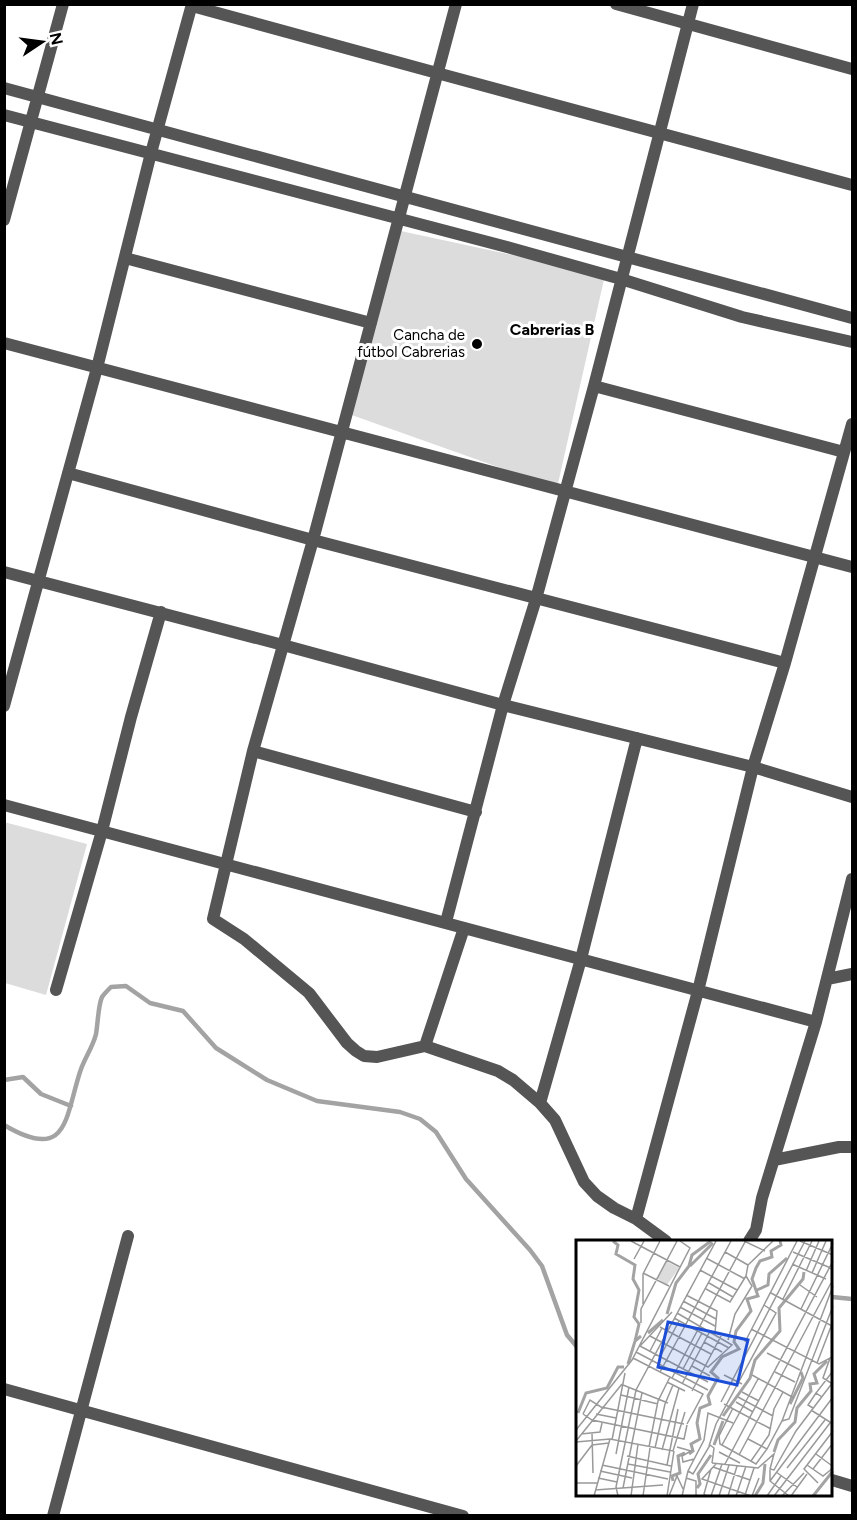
<svg xmlns="http://www.w3.org/2000/svg" width="857" height="1520" viewBox="0 0 857 1520" font-family="Figtree,sans-serif">
<style>
.green{fill:#dcdcdc}
.lines{fill:none;stroke-linecap:round;stroke-linejoin:round}
.stream{stroke:#a3a3a3;stroke-width:4.5}
.minor{stroke:#555;stroke-width:12}
.poi-dot{fill:#000;stroke:#fff;stroke-width:2}
.labels{text-anchor:middle;stroke-width:6;stroke-linejoin:round;paint-order:stroke}
.poi-label{font-size:15px;fill:#000;stroke:#fff;text-anchor:end}
.neighbourhood-label{font-size:16px;font-weight:bold;fill:#000;stroke:#fff}
.inset-river{fill:none;stroke:#a3a3a3;stroke-width:3}
.inset-road{fill:none;stroke:#999;stroke-width:1.5}
.view{fill:#1d4ed8;fill-opacity:0.15;stroke:#1d4ed8;stroke-width:3}
.inset-edge{fill:none;stroke:#000;stroke-width:3}
</style>
<rect width="100%" height="100%" fill="#fff"/>
<path class="green" d="M 396,230 L 605,275 L 557,488 L 346,413 Z
M 4,822 L 87,844 L 46,995 L 5,983 Z"/>
<g class="lines">
<path class="stream" d="M 4,1080 L 23,1077 L 41,1094 L 71,1106
M 4,1125 C 68,1163 65,1118 80,1072 C 84,1059 93,1047 96,1034 C 98,1023 98,1006 102,997 C 104,994 108,990 111,987 L 126,986 L 150,1003 L 183,1011 L 216,1048 L 267,1080 L 317,1101 L 400,1112 L 420,1119 L 436,1132 L 466,1179 L 530,1250 L 542,1266 L 567,1335 L 578,1348
M 832,1297 L 852,1299"/>
<path class="minor" d="M 456,4 L 313,540 L 253,751 L 213,919 L 244,939 L 309,993 L 347,1043 L 356,1051 L 364,1056 L 377,1057 L 425,1046 L 498,1071 L 513,1080 L 540,1103 L 555,1120 L 584,1182 L 597,1196 L 614,1208 L 636,1219 L 666,1241
M 616,4 L 852,69
M 192,6 L 437,73 L 852,185
M 4,88 L 852,318
M 4,115 L 507,247 L 621,279 L 742,317 L 852,342
M 4,220 L 63,4
M 125,258 L 371,323
M 4,343 L 852,567
M 594,386 L 844,452
M 68,473 L 313,540 L 785,663
M 4,572 L 283,645 L 503,705 L 753,767 L 852,797
M 4,706 L 97,368 L 151,153 L 192,4
M 253,751 L 476,812
M 4,805 L 816,1022
M 446,922 L 503,705 L 536,599 L 594,386 L 693,4
M 827,979 L 852,974
M 56,990 L 102,831 L 131,717 L 161,612
M 425,1046 L 464,928
M 540,1103 L 581,959 L 637,738
M 774,1160 L 839,1147 L 852,1147
M 636,1219 L 698,991 L 753,767 L 785,663 L 852,424
M 749,1241 L 756,1230 L 762,1198 L 816,1022 L 852,879
M 4,1389 L 463,1516
M 832,1480 L 852,1486
M 53,1516 L 128,1236"/>
</g>
<circle class="poi-dot" cx="477" cy="344" r="6"/>
<g class="labels">
<g class="poi-label">
<text x="465" y="340">Cancha de<tspan x="465" dy="17">fútbol Cabrerias</tspan></text>
</g>
<g class="neighbourhood-label">
<text x="552" y="335">Cabrerias B</text>
</g>
</g>
<g transform="translate(576 1240)">
<rect width="256" height="256" fill="#fff"/>
<path d="M 90,21 L 103,28 L 91,45 L 81,38 Z" fill="#dcdcdc"/>
<path class="inset-river" d="M 37,1 L 42,5 L 40,14 L 59,25 L 57,39 L 63,50 L 58,77 L 63,84 L 59,101M 114,26 L 137,3M 181,50 L 192,45 L 193,34 L 211,18M 91,74 L 100,43 L 113,26 L 116,15 L 135,1M 72,93 L 87,80M 52,124 L 59,101 L 65,96M 214,164 L 227,138 L 225,132M 2,173 L 10,153 L 31,148 L 42,127 L 48,127M 147,176 L 174,138 L 179,120 L 204,91 L 203,68 L 227,39 L 228,32M 138,205 L 147,181M 198,212 L 202,200 L 219,182 L 221,168 L 235,151 L 234,144 L 241,143 L 238,134 L 251,121M 113,214 L 117,211 L 115,204 L 124,199 L 121,183 L 124,168 L 134,164 L 132,156 L 142,138 L 135,132 L 146,117 L 163,109 L 158,102 L 160,91 L 175,71 L 171,59 L 182,56 L 176,39 L 180,28 L 184,21 L 196,17 L 195,11 L 205,5 L 204,1M 97,241 L 96,236 L 104,233 L 102,216 L 109,213M 121,248 L 124,244 L 122,234 L 135,215M 179,256 L 187,243 L 189,224M 237,256 L 257,231"/>
<path class="inset-road" d="M 55,1 L 104,27M 168,1 L 189,11M 224,1 L 257,15M 149,12 L 172,25M 217,12 L 257,29M 130,18 L 169,39M 58,19 L 68,1M 216,24 L 250,39M 124,30 L 161,50M 230,31 L 243,1M 67,33 L 93,46M 236,33 L 250,1M 133,43 L 157,57M 224,45 L 241,57M 130,49 L 154,62 L 170,36M 195,53 L 256,86M 110,55 L 141,71 L 139,93M 207,59 L 236,1M 107,61 L 140,79M 67,64 L 67,34 L 84,1M 104,67 L 139,86M 225,69 L 257,3M 98,78 L 153,108M 65,83 L 65,69 L 101,1M 84,87 L 135,114M 175,89 L 243,124 L 254,118 L 247,138 L 255,143M 74,96 L 132,127 L 156,105 L 101,73M 152,100 L 159,74 L 176,46 L 170,36 L 172,25 L 197,1M 128,102 L 146,112M 169,102 L 221,1M 64,106 L 132,142M 64,106 L 96,72M 74,111 L 86,88M 60,112 L 132,150M 191,113 L 224,130M 84,117 L 103,81M 57,118 L 127,154 L 111,184M 241,123 L 256,84M 116,126 L 134,136M 107,129 L 126,93M 84,132 L 155,1M 199,132 L 219,142M 148,135 L 166,144M 176,135 L 218,158M 96,138 L 169,2M 91,142 L 109,151M 106,144 L 134,91M 47,145 L 92,163M 116,151 L 145,96M 166,152 L 183,161M 45,155 L 82,164M 162,157 L 197,176M 246,157 L 240,153 L 257,131M 145,162 L 229,1M 160,162 L 177,172M 148,164 L 195,189M 157,168 L 143,196 L 144,204 L 180,224 L 191,209 L 172,199M 237,168 L 232,165 L 240,153M 235,170 L 257,184M 7,174 L 16,180 L 108,199 L 111,185M 7,174 L 14,160 L 25,167 L 108,184M 20,174 L 40,178M 206,181 L 257,46M 0,190 L 56,120 L 114,8 L 104,1M 16,193 L 17,233M 5,194 L 24,192 L 26,183M 36,200 L 49,133M 0,201 L 46,144M 0,202 L 34,199 L 97,211 L 109,172M 146,205 L 182,139M 133,206 L 140,184 L 200,73 L 188,65M 73,207 L 82,161 L 94,137M 101,207 L 115,211 L 106,216 L 107,222 L 118,219M 79,208 L 89,164 L 97,145M 191,209 L 206,181 L 213,179 L 257,66M 86,210 L 103,148M 143,212 L 164,223M 40,214 L 53,147M 240,214 L 255,225M 163,215 L 255,43M 51,216 L 95,226M 175,221 L 193,195 L 198,169 L 207,152M 136,223 L 182,228 L 198,214 L 194,229 L 198,230 L 220,191 L 257,142M 52,224 L 94,232M 140,224 L 126,239 L 175,256M 149,224 L 257,21M 26,225 L 92,239M 91,225 L 102,169M 231,225 L 247,236 L 257,228M 0,226 L 16,205 L 33,203M 137,227 L 174,240M 211,228 L 249,180M 237,229 L 257,203M 194,230 L 194,241 L 213,256M 24,231 L 56,238M 112,231 L 117,234 L 134,205 L 138,208 L 136,223M 200,232 L 221,247M 22,238 L 41,242M 110,238 L 120,241 L 120,256M 194,241 L 257,157M 0,243 L 21,243M 242,243 L 228,229 L 257,191M 47,248 L 66,153M 19,250 L 87,245M 169,255 L 178,228M 18,256 L 34,199M 42,256 L 40,247 L 60,150 L 140,1M 55,256 L 62,204M 67,256 L 74,208M 91,256 L 98,211M 93,256 L 101,236 L 107,249M 106,256 L 112,231 L 128,200 L 132,173 L 157,183M 131,256 L 128,254 L 135,229M 135,256 L 146,224M 143,256 L 153,225M 152,256 L 161,226M 160,256 L 170,226M 176,256 L 183,238M 191,256 L 205,236M 198,256 L 254,183M 206,256 L 228,233M 215,256 L 231,234"/>
<path class="view" d="M 92,82 L 172,100 L 161,145 L 82,127 Z"/>
<rect width="256" height="256" class="inset-edge"/>
</g>
<rect width="857" height="1520" fill="none" stroke="#000000" stroke-width="12"/>
<g transform="translate(42 42) rotate(77)" stroke="#ffffff" stroke-width="4.5" paint-order="stroke">
<path d="M0-4.5L10 22L0 15L-10 22Z" fill="#000000"/>
<text y="-9" font-size="16" font-weight="bold" text-anchor="middle" fill="#000000">N</text>
</g>
</svg>
